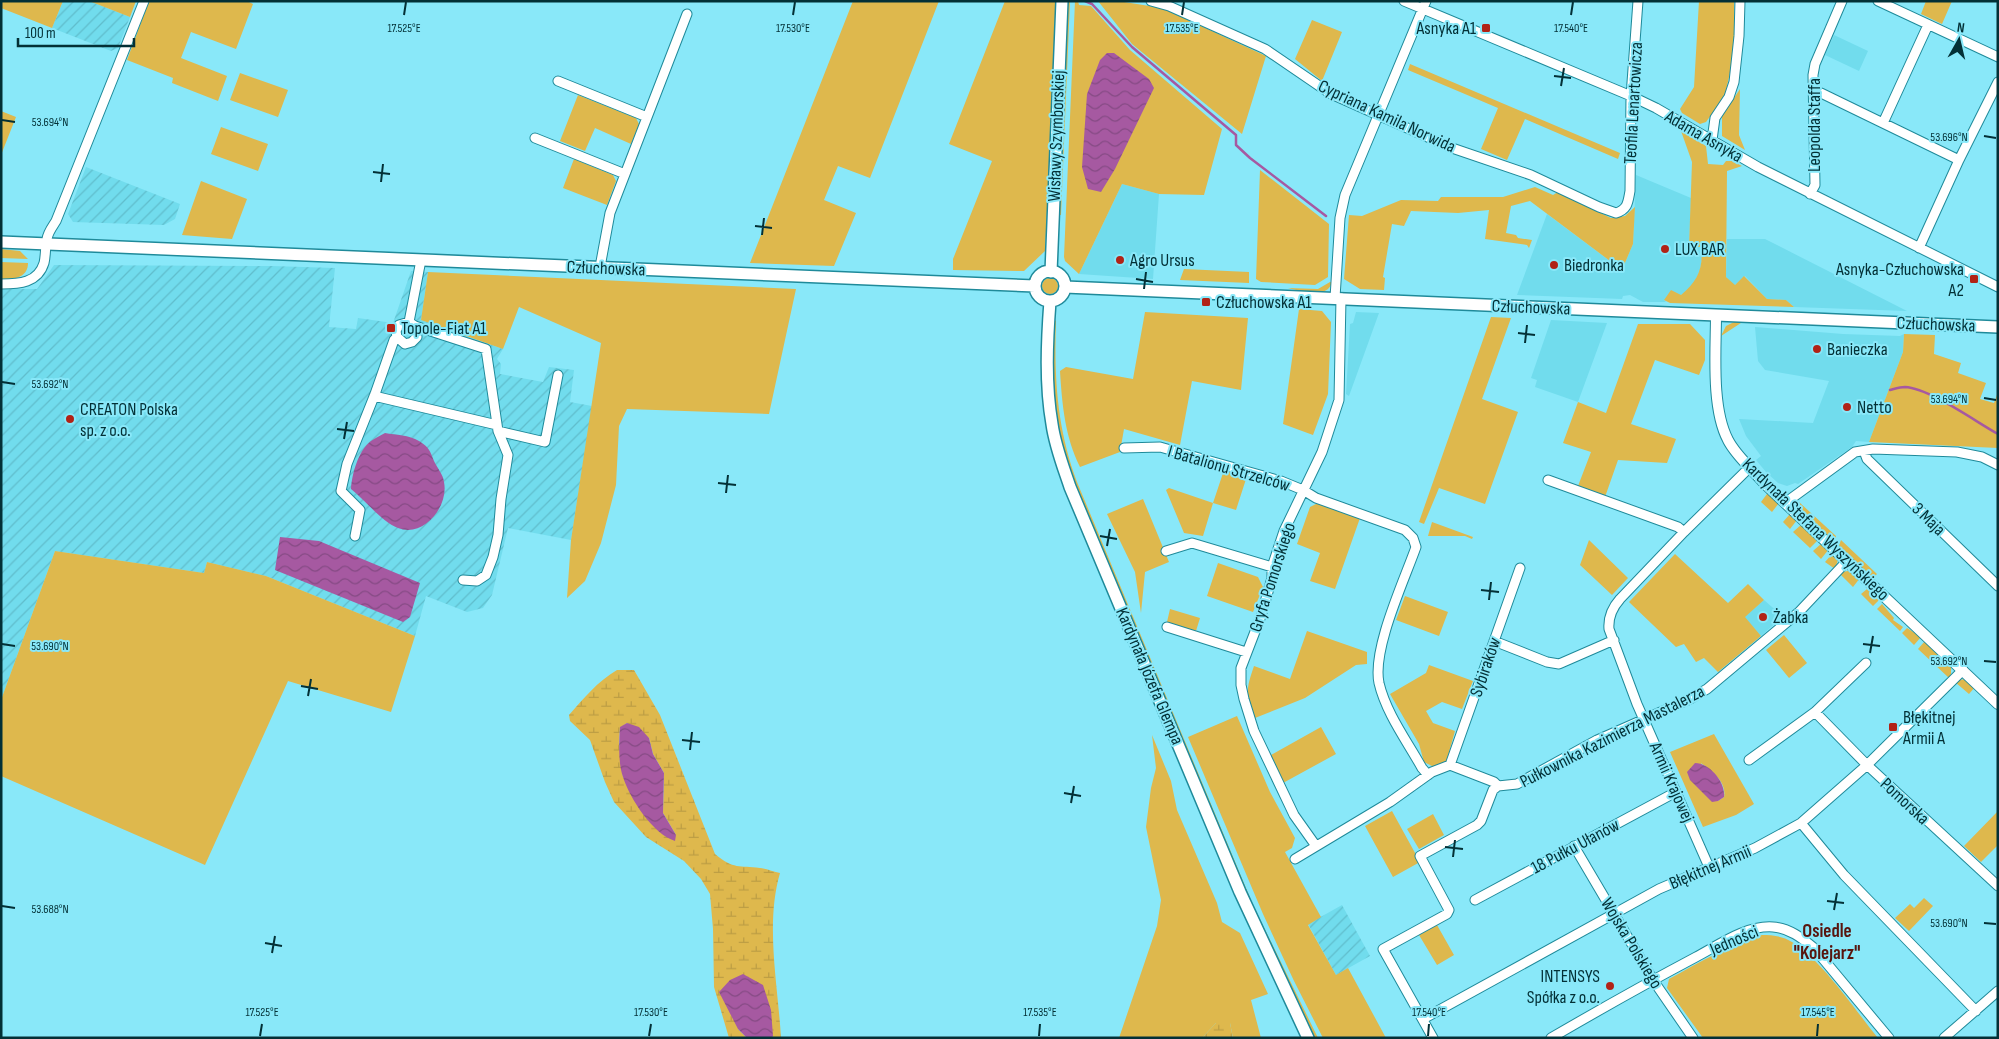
<svg xmlns="http://www.w3.org/2000/svg" width="1999" height="1039" viewBox="0 0 1999 1039" font-family="'Sofia Sans Condensed',sans-serif">
<style>
.built{fill:#71dced}
.industrial{fill:url(#industrial-furrows)}
.green{fill:#deb84d;fill-rule:evenodd}
.wetland{fill:url(#wetland-marsh);fill-rule:evenodd}
.water{fill:url(#water-waves)}
.lines{fill:none;stroke-linecap:round;stroke-linejoin:round}
.stream{stroke:#a659a1;stroke-width:2.5}
.minor-casing{stroke:#1f8a9a;stroke-width:11}
.tertiary-casing{stroke:#1f8a9a;stroke-width:12}
.secondary-casing{stroke:#1f8a9a;stroke-width:14}
.minor{stroke:#fff;stroke-width:9}
.tertiary{stroke:#fff;stroke-width:10}
.secondary{stroke:#fff;stroke-width:11}
.ticks{fill:none;stroke:#033036;stroke-width:2}
.poi-dot{fill:#b12216;stroke:#89e8f9;stroke-width:2}
.labels{text-anchor:middle;stroke-width:4;stroke-linejoin:round;paint-order:stroke}
.poi-label{font-size:18px;fill:#033036;stroke:#89e8f9;text-anchor:start}
.street-label{font-size:18px;fill:#033036;stroke:#89e8f9}
.neighbourhood-label{font-size:19px;font-weight:bold;fill:#58150e;stroke:#89e8f9}
.ticks-label{font-size:12px;text-anchor:middle;fill:#033036;stroke:#89e8f9;stroke-width:4;stroke-linejoin:round;paint-order:stroke}
</style>
<defs>
<pattern id="industrial-furrows" width="10" height="10" patternUnits="userSpaceOnUse" patternTransform="scale(1.25)"><rect width="10" height="10" fill="#71dced"/><path d="M-1 1l2-2M0 10L10 0M9 11l2-2" fill="none" stroke="#60bdcc"/></pattern>
<pattern id="wetland-marsh" width="20" height="14" patternUnits="userSpaceOnUse" patternTransform="scale(1.25)"><rect width="20" height="14" fill="#deb84d"/><path d="M1 5h8M5 5V1M11 12h8M15 12V8" fill="none" stroke="#bd9e44"/></pattern>
<pattern id="water-waves" width="16" height="10" patternUnits="userSpaceOnUse" patternTransform="scale(1.25)"><rect width="16" height="10" fill="#a659a1"/><path d="M0 5q4-4 8 0t8 0" fill="none" stroke="#854a84"/></pattern>
</defs>
<rect width="100%" height="100%" fill="#89e8f9"/>
<path class="built" d="M 1834,35 L 1868,51 L 1859,71 L 1825,55 Z
M 1636,175 L 1691,198 L 1689,247 L 1701,247 L 1702,258 L 1700,270 L 1693,286 L 1681,295 L 1664,300 L 1666,302 L 1643,302 L 1630,295 L 1623,296 L 1622,299 L 1517,295 L 1547,214 L 1622,270 L 1633,244 Z
M 1122,184 L 1159,194 L 1153,279 L 1079,274 Z
M 1727,239 L 1765,239 L 1907,311 L 1794,307 L 1786,300 L 1767,299 L 1745,276 L 1734,286 L 1726,277 Z
M 1356,312 L 1379,313 L 1349,396 L 1346,394 L 1350,324 L 1353,323 Z
M 1551,320 L 1607,323 L 1578,402 L 1535,387 L 1537,380 L 1531,378 Z
M 1755,327 L 1843,334 L 1900,336 L 1904,334 L 1903,352 L 1869,442 L 1856,441 L 1852,447 L 1798,484 L 1795,483 L 1787,486 L 1778,483 L 1766,472 L 1756,460 L 1761,456 L 1746,436 L 1739,419 L 1813,423 L 1829,381 L 1765,370 L 1758,361 Z
M 1764,600 L 1780,614 L 1780,619 L 1761,636 L 1744,617 Z"/>
<path class="industrial" d="M 63,1 L 89,1 L 130,17 L 118,48 L 111,51 L 52,28 Z
M 86,167 L 180,204 L 175,219 L 164,225 L 73,222 L 68,214 Z
M 54,265 L 272,266 L 335,268 L 329,327 L 356,329 L 358,318 L 393,323 L 411,271 L 428,272 L 421,320 L 503,349 L 497,359 L 501,364 L 500,374 L 543,382 L 549,367 L 574,370 L 570,402 L 592,406 L 571,540 L 508,528 L 492,595 L 483,608 L 467,612 L 426,596 L 415,636 L 266,576 L 207,562 L 204,573 L 55,551 L 1,700 L 1,289 L 37,289 Z
M 1342,905 L 1370,956 L 1336,975 L 1308,924 Z"/>
<path class="green" d="M 1,1 L 63,1 L 52,28 L 1,8 Z
M 89,1 L 136,1 L 130,17 Z
M 149,1 L 247,1 L 253,4 L 236,49 L 191,32 L 181,58 L 227,76 L 218,101 L 172,83 L 173,78 L 127,60 Z
M 853,1 L 939,1 L 870,178 L 838,166 L 824,200 L 856,213 L 834,266 L 750,263 Z
M 1005,1 L 1057,1 L 1045,251 L 1024,271 L 953,270 L 953,259 L 992,161 L 949,144 Z
M 1067,1 L 1070,1 L 1061,215 L 1059,215 Z
M 1075,1 L 1078,1 L 1079,5 L 1091,6 L 1130,50 L 1222,129 L 1204,195 L 1159,194 L 1122,184 L 1079,274 L 1065,261 L 1064,257 Z
M 1098,1 L 1118,1 L 1162,8 L 1266,56 L 1242,134 L 1132,44 Z
M 1699,1 L 1734,1 L 1735,48 L 1725,96 L 1706,122 L 1700,124 L 1682,113 L 1680,109 L 1694,87 Z
M 1926,1 L 1952,1 L 1942,24 L 1921,14 Z
M 1312,20 L 1342,32 L 1322,81 L 1295,59 Z
M 1410,64 L 1620,153 L 1618,159 L 1525,119 L 1507,160 L 1481,149 L 1498,108 L 1408,70 Z
M 240,73 L 288,90 L 278,117 L 230,100 Z
M 1740,89 L 1739,135 L 1745,150 L 1722,136 L 1722,116 Z
M 578,95 L 636,118 L 639,124 L 631,144 L 595,128 L 585,151 L 560,141 Z
M 1,111 L 16,117 L 1,155 Z
M 221,127 L 268,144 L 258,171 L 211,154 Z
M 1681,131 L 1706,146 L 1708,164 L 1723,165 L 1726,161 L 1732,161 L 1742,166 L 1727,171 L 1726,277 L 1735,285 L 1744,276 L 1767,299 L 1786,300 L 1794,307 L 1670,303 L 1664,300 L 1671,290 L 1681,295 C 1697,282 1704,268 1701,247 L 1689,247 L 1692,162 Z
M 574,159 L 613,175 L 616,181 L 607,205 L 563,188 Z
M 1260,170 L 1329,224 L 1328,277 L 1315,285 L 1261,282 L 1256,279 Z
M 201,181 L 247,199 L 232,239 L 182,235 Z
M 1535,187 L 1553,195 L 1558,192 L 1611,218 L 1625,216 L 1635,207 L 1633,244 L 1622,270 L 1530,201 L 1511,206 L 1506,233 L 1516,235 L 1518,238 L 1532,240 L 1529,248 L 1527,245 L 1485,239 L 1489,210 L 1458,213 L 1411,211 L 1404,226 L 1392,224 L 1383,277 L 1385,278 L 1384,290 L 1360,289 L 1344,279 L 1349,215 L 1362,216 L 1401,200 L 1438,201 L 1441,197 L 1503,197 Z
M 1,249 L 20,251 L 28,259 L 1,258 Z
M 1,262 L 28,263 C 28,278 13,280 1,279 Z
M 1184,269 L 1249,272 L 1249,283 L 1180,280 Z
M 428,272 L 796,289 L 769,414 L 627,409 L 619,426 L 616,485 L 601,543 L 585,581 L 567,598 L 571,540 L 601,343 L 519,307 L 503,349 L 421,320 Z
M1042 286a8 8 0 1 1 16 0a8 8 0 1 1-16 0Z
M 1330,282 L 1332,282 C 1327,300 1302,291 1288,288 L 1318,289 Z
M 1299,309 L 1322,311 L 1331,322 L 1328,394 L 1313,435 L 1283,424 Z
M 1145,312 L 1248,318 L 1241,390 L 1192,381 L 1180,445 L 1124,429 L 1120,452 L 1080,467 C 1065,437 1062,404 1060,371 L 1066,367 L 1133,379 Z
M 1491,317 L 1511,318 L 1482,399 L 1518,412 L 1485,504 L 1439,488 L 1424,524 L 1419,522 Z
M 1055,320 L 1056,321 C 1054,379 1057,428 1077,482 L 1253,905 L 1318,1038 L 1314,1038 L 1268,945 L 1074,482 L 1060,440 L 1052,385 Z
M 1736,321 L 1744,321 L 1721,336 L 1726,326 Z
M 1638,324 L 1690,324 L 1705,340 L 1705,360 L 1699,375 L 1655,360 L 1631,424 L 1676,439 L 1667,463 L 1618,460 L 1605,497 L 1578,486 L 1591,452 L 1563,443 L 1578,402 L 1606,413 Z
M 1904,334 L 1935,335 L 1934,354 L 1961,363 L 1958,373 L 1986,383 L 1980,399 L 1994,403 L 1998,392 L 1998,448 L 1869,442 L 1903,352 Z
M 1224,470 L 1247,476 L 1236,510 L 1213,503 L 1203,536 L 1184,533 L 1166,490 L 1169,488 L 1213,503 Z
M 1767,494 L 1770,494 L 1779,503 L 1772,512 L 1761,502 Z
M 1143,499 L 1169,562 L 1145,572 L 1141,613 L 1135,572 L 1107,514 Z
M 1799,502 L 1836,536 L 1836,538 L 1831,540 L 1800,511 Z
M 1318,503 L 1360,518 L 1335,589 L 1310,581 L 1320,553 L 1297,544 L 1310,507 Z
M 1790,514 L 1797,520 L 1790,529 L 1783,522 Z
M 1432,522 L 1473,537 L 1472,539 L 1465,536 L 1428,536 Z
M 1802,524 L 1818,540 L 1810,548 L 1793,532 Z
M 1589,540 L 1628,578 L 1612,595 L 1580,565 Z
M 1841,540 L 1877,574 L 1872,579 L 1838,548 Z
M 1822,543 L 1829,549 L 1821,559 L 1813,551 Z
M 55,551 L 204,573 L 207,562 L 266,576 L 415,636 L 391,712 L 288,681 L 205,865 L 1,776 L 1,700 Z
M 1833,553 L 1838,560 L 1835,569 L 1825,562 Z
M 1675,554 L 1728,603 L 1748,584 L 1764,600 L 1745,617 L 1761,636 L 1718,672 L 1704,658 L 1696,662 L 1684,644 L 1676,647 L 1629,602 Z
M 1218,563 L 1258,577 L 1263,587 L 1253,612 L 1207,596 Z
M 1848,571 L 1853,572 L 1860,578 L 1853,587 L 1840,574 L 1842,572 Z
M 1867,589 L 1879,600 L 1873,606 L 1861,594 Z
M 1405,596 L 1448,612 L 1439,636 L 1396,620 Z
M 1882,604 L 1894,618 L 1893,620 L 1903,627 L 1900,631 L 1877,609 Z
M 1170,609 L 1200,618 L 1196,631 L 1167,622 Z
M 1907,628 L 1921,637 L 1914,645 L 1902,633 Z
M 1307,631 L 1367,652 L 1367,664 L 1356,665 L 1305,698 L 1255,718 C 1245,696 1246,689 1254,666 L 1290,679 Z
M 1784,635 L 1807,663 L 1789,678 L 1766,650 Z
M 1925,641 L 1951,664 L 1951,674 L 1949,678 L 1918,649 Z
M 1429,665 L 1473,681 L 1462,709 L 1442,702 L 1426,711 L 1433,723 L 1455,731 L 1446,763 L 1434,767 L 1424,762 L 1419,744 L 1390,694 L 1426,673 Z
M 1965,679 L 1975,687 L 1969,694 L 1955,682 L 1959,680 Z
M 1237,716 L 1270,792 L 1295,838 L 1292,848 L 1285,852 L 1321,917 L 1308,925 L 1336,975 L 1348,968 L 1386,1038 L 1323,1038 L 1294,981 L 1263,914 L 1188,737 Z
M 1321,727 L 1336,754 L 1283,783 L 1271,755 Z
M 1714,734 L 1754,804 L 1736,815 L 1703,827 L 1670,752 ZM 1701,763 C 1712,771 1727,782 1724,797 L 1718,801 Z
M 1152,735 L 1171,781 L 1177,810 L 1217,903 L 1222,922 L 1240,933 L 1268,994 L 1251,1000 L 1261,1038 L 1233,1038 L 1230,1023 L 1216,1023 L 1202,1038 L 1119,1038 L 1157,926 L 1161,900 L 1146,827 L 1151,788 L 1156,768 Z
M 1392,811 L 1420,862 L 1393,877 L 1365,826 Z
M 1998,811 L 1998,845 L 1981,862 L 1964,846 Z
M 1433,814 L 1444,835 L 1419,849 L 1407,829 Z
M 1924,898 L 1933,906 L 1909,931 L 1895,918 L 1910,904 L 1914,908 Z
M 1437,925 L 1454,955 L 1437,965 L 1419,935 Z
M 1762,935 C 1772,935 1783,936 1792,942 C 1821,959 1855,1010 1878,1038 L 1703,1038 L 1667,988 L 1669,979 C 1700,962 1729,945 1762,935 Z"/>
<path class="wetland" d="M 617,670 L 634,670 L 660,715 L 715,854 C 734,870 739,865 760,868 C 767,869 774,872 780,873 C 765,924 778,985 781,1038 L 772,1038 L 773,1036 L 738,1029 L 747,1038 L 729,1038 L 714,987 L 713,929 L 710,894 L 701,879 L 684,861 L 646,837 L 614,802 L 605,782 L 590,740 L 570,721 L 569,715 C 583,699 598,681 617,670 ZM 627,723 L 649,738 L 653,754 L 664,773 L 663,813 L 676,835 L 623,777 L 619,743 L 620,728 Z
M 1216,1023 L 1230,1023 L 1233,1038 L 1202,1038 Z"/>
<path class="water" d="M 1107,53 L 1114,53 L 1149,79 L 1154,88 L 1115,169 L 1101,192 L 1088,189 L 1082,167 L 1087,94 L 1100,60 Z
M 385,433 C 396,435 409,435 419,441 C 429,447 430,451 434,461 C 437,468 443,474 444,482 C 449,506 424,538 398,528 C 382,522 365,500 351,489 C 352,474 358,451 371,441 C 375,438 380,436 385,433 Z
M 280,537 L 319,541 L 420,583 L 410,617 L 403,622 L 275,570 Z
M 627,723 L 639,727 L 649,738 L 653,754 L 664,773 L 663,813 L 676,835 L 675,841 C 653,834 630,799 623,777 C 618,763 619,743 620,727 Z
M 1695,763 C 1710,763 1726,783 1724,797 L 1718,801 L 1712,802 L 1690,780 L 1687,772 Z
M 743,974 L 763,985 L 771,1010 L 773,1036 L 772,1038 L 747,1038 L 738,1029 L 719,992 L 730,980 Z"/>
<g class="lines">
<path class="stream" d="M 1085,1 L 1092,4 L 1132,47 L 1236,135 L 1236,145 L 1250,158 L 1326,216
M 1890,390 C 1894,389 1900,387 1905,387 C 1929,388 1976,422 1998,434"/>
<g class="minor-casing">
<path id="minor" d="M 1151,1 L 1169,6 L 1265,49 L 1331,94 L 1452,148 L 1531,175 L 1599,207 L 1616,213 C 1628,209 1628,202 1630,191 L 1631,96 L 1638,1
M 1404,1 L 1631,96 L 1656,108 L 1758,167 L 1998,287
M 1878,1 L 1998,57
M 558,81 L 647,117
M 1813,92 L 1821,93 L 1959,160
M 1883,123 L 1928,25
M 535,138 L 625,174
M 1712,140 L 1715,118 L 1729,97 L 1734,82 L 1739,36 L 1740,1
M 1810,194 L 1815,185 L 1813,75 L 1815,64 L 1842,1
M 1919,248 L 1959,160 L 1998,82
M 600,267 L 610,213 L 687,14
M 1,284 C 19,284 38,283 44,263 C 46,255 45,246 47,239 C 48,232 53,226 56,221 L 144,1
M 1335,298 L 1340,218 L 1345,195 L 1426,1
M 409,322 L 421,260
M 397,337 L 405,344 L 412,342 L 417,337 L 415,326
M 374,396 L 497,425
M 1124,448 L 1160,447 L 1281,481 L 1303,490 L 1316,498 L 1405,530 L 1413,538 L 1416,547 C 1404,581 1372,649 1379,683 C 1386,713 1407,741 1422,768 L 1428,775
M 1864,451 L 1867,459 L 1998,586
M 1548,480 L 1678,527 L 1684,532
M 1785,503 L 1855,452 L 1873,449 L 1957,452 L 1982,457 L 1998,465
M 355,536 L 360,510 L 341,491 L 347,464 L 375,394 L 394,340 L 397,337 L 396,331 L 399,325 L 409,322 L 415,326 L 486,349 L 498,431 L 545,442 L 558,375
M 1166,551 L 1192,543 L 1272,567
M 463,580 L 477,581 L 486,575 L 493,557 L 498,535 L 501,499 L 508,455 L 498,431
M 1167,627 L 1246,652
M 1494,641 L 1547,662 L 1559,664 L 1614,640
M 1815,712 L 1867,765 L 1998,886
M 1749,760 L 1815,712 L 1866,663
M 1450,765 L 1520,568
M 1801,823 L 1844,875 L 1976,1011
M 1316,846 L 1294,815 L 1254,731 L 1244,699 L 1241,685 L 1241,668 L 1261,616 L 1272,578 L 1272,567 L 1284,531 L 1322,452 L 1339,400 L 1341,298
M 1574,846 L 1653,980 L 1693,1038
M 1295,859 L 1390,802 L 1432,772 L 1450,765 L 1494,782 L 1498,786
M 1709,867 L 1637,704 L 1609,629 C 1608,617 1612,608 1620,599 L 1684,532 L 1750,467
M 1475,900 L 1676,792
M 1423,1019 L 1659,889 L 1755,848 L 1801,823 L 1867,765 L 1963,670
M 1433,1038 L 1383,949 L 1447,914 L 1449,910 L 1420,856 L 1477,825 L 1481,821 L 1493,790 L 1498,786 L 1517,784 L 1597,740 L 1690,699 L 1707,689 L 1799,612 L 1847,561
M 1551,1038 C 1599,1010 1647,983 1696,957 C 1719,945 1746,925 1773,927 C 1789,928 1802,938 1814,948 L 1889,1038
M 1944,1038 L 1998,991"/>
</g>
<g class="tertiary-casing">
<path id="tertiary" d="M 1716,315 C 1716,350 1711,408 1728,440 C 1736,456 1753,470 1765,484 L 1998,704"/>
</g>
<g class="secondary-casing">
<path id="secondary" d="M 1,242 L 1035,286
M1035 286a15 15 0 1 1 30 0a15 15 0 1 1-30 0Z
M 1051,272 L 1062,1
M 1065,287 L 1998,327
M 1050,301 C 1047,341 1045,384 1052,424 C 1055,446 1063,466 1070,487 L 1240,892 L 1308,1038"/>
</g>
<use href="#minor" class="minor"/>
<use href="#tertiary" class="tertiary"/>
<use href="#secondary" class="secondary"/>
</g>
<path class="ticks" d="M 404,15 L 406,2M 793,15 L 795,2M 1182,15 L 1184,2M 1571,15 L 1573,2M 1554,76 L 1571,78M 1561,86 L 1564,68M 2,120 L 15,122M 1984,136 L 1996,138M 373,172 L 390,174M 381,182 L 383,164M 755,226 L 772,228M 762,235 L 764,218M 1136,279 L 1153,282M 1144,289 L 1146,272M 1518,333 L 1535,335M 1525,343 L 1527,325M 2,382 L 15,384M 1984,398 L 1996,400M 337,429 L 354,431M 344,439 L 347,422M 718,483 L 736,485M 726,493 L 728,475M 1100,536 L 1117,539M 1107,546 L 1110,529M 1481,590 L 1499,592M 1489,600 L 1491,582M 2,644 L 15,646M 1863,644 L 1880,646M 1870,653 L 1873,636M 1984,661 L 1996,662M 301,686 L 318,689M 308,696 L 311,679M 682,740 L 700,742M 690,750 L 692,732M 1064,793 L 1081,796M 1071,803 L 1074,786M 1445,847 L 1463,849M 1453,857 L 1455,840M 1827,901 L 1844,903M 2,906 L 15,908M 1834,910 L 1837,893M 1984,923 L 1996,924M 265,943 L 282,946M 272,953 L 275,936M 260,1036 L 262,1024M 649,1036 L 651,1024M 1039,1036 L 1040,1024M 1428,1036 L 1429,1024M 1817,1036 L 1818,1024"/>
<g class="poi-dot">
<rect x="1481" y="23" width="10" height="10" rx="2.5"/>
<circle cx="1665" cy="249" r="5"/>
<circle cx="1120" cy="260" r="5"/>
<circle cx="1554" cy="265" r="5"/>
<rect x="1969" y="274" width="10" height="10" rx="2.5"/>
<rect x="1201" y="297" width="10" height="10" rx="2.5"/>
<rect x="386" y="323" width="10" height="10" rx="2.5"/>
<circle cx="1817" cy="349" r="5"/>
<circle cx="1847" cy="407" r="5"/>
<circle cx="70" cy="419" r="5"/>
<circle cx="1763" cy="617" r="5"/>
<rect x="1888" y="722" width="10" height="10" rx="2.5"/>
<circle cx="1610" cy="986" r="5"/>
</g>
<g class="labels">
<g class="poi-label">
<text x="1476" y="34" text-anchor="end">Asnyka A1</text>
<text x="1675" y="255">LUX BAR</text>
<text x="1130" y="266">Agro Ursus</text>
<text x="1564" y="271">Biedronka</text>
<text x="1964" y="275" text-anchor="end">Asnyka-Człuchowska<tspan x="1964" dy="21">A2</tspan></text>
<text x="1216" y="308">Człuchowska A1</text>
<text x="401" y="334">Topole-Fiat A1</text>
<text x="1827" y="355">Banieczka</text>
<text x="1857" y="413">Netto</text>
<text x="80" y="415">CREATON Polska<tspan x="80" dy="21">sp. z o.o.</tspan></text>
<text x="1773" y="623">Żabka</text>
<text x="1903" y="723">Błękitnej<tspan x="1903" dy="21">Armii A</tspan></text>
<text x="1600" y="982" text-anchor="end">INTENSYS<tspan x="1600" dy="21">Spółka z o.o.</tspan></text>
</g>
<g class="street-label">
<text transform="translate(1633 103) rotate(-87)" y="6">Teofila Lenartowicza</text>
<text transform="translate(1387 116) rotate(25)" y="6">Cypriana Kamila Norwida</text>
<text transform="translate(1814 125) rotate(-90)" y="6">Leopolda Staffa</text>
<text transform="translate(1056 136) rotate(-88)" y="6">Wisławy Szymborskiej</text>
<text transform="translate(1704 136) rotate(30)" y="6">Adama Asnyka</text>
<text transform="translate(606 268) rotate(2)" y="6">Człuchowska</text>
<text transform="translate(1531 307) rotate(2)" y="6">Człuchowska</text>
<text transform="translate(1936 324) rotate(2)" y="6">Człuchowska</text>
<text transform="translate(1229 468) rotate(16)" y="6">I Batalionu Strzelców</text>
<text transform="translate(1929 519) rotate(44)" y="6">3 Maja</text>
<text transform="translate(1816 529) rotate(44)" y="6">Kardynała Stefana Wyszyńskiego</text>
<text transform="translate(1272 577) rotate(-72)" y="6">Gryfa Pomorskiego</text>
<text transform="translate(1485 667) rotate(-71)" y="6">Sybiraków</text>
<text transform="translate(1150 676) rotate(67)" y="6">Kardynała Józefa Glempa</text>
<text transform="translate(1612 736) rotate(-27)" y="6">Pułkownika Kazimierza Mastalerza</text>
<text transform="translate(1672 782) rotate(66)" y="6">Armii Krajowej</text>
<text transform="translate(1905 801) rotate(43)" y="6">Pomorska</text>
<text transform="translate(1575 846) rotate(-28)" y="6">18 Pułku Ułanów</text>
<text transform="translate(1710 867) rotate(-23)" y="6">Błękitnej Armii</text>
<text transform="translate(1734 940) rotate(-23)" y="6">Jedności</text>
<text transform="translate(1632 943) rotate(59)" y="6">Wojska Polskiego</text>
</g>
<g class="neighbourhood-label">
<text x="1827" y="937">Osiedle<tspan x="1827" dy="22">"Kolejarz"</tspan></text>
</g>
</g>
<g class="ticks-label">
<text x="404" y="32">17.525°E</text>
<text x="793" y="32">17.530°E</text>
<text x="1182" y="32">17.535°E</text>
<text x="1571" y="32">17.540°E</text>
<text x="50" y="126">53.694°N</text>
<text x="1949" y="141">53.696°N</text>
<text x="50" y="388">53.692°N</text>
<text x="1949" y="403">53.694°N</text>
<text x="50" y="650">53.690°N</text>
<text x="1949" y="665">53.692°N</text>
<text x="50" y="913">53.688°N</text>
<text x="1949" y="927">53.690°N</text>
<text x="262" y="1016">17.525°E</text>
<text x="651" y="1016">17.530°E</text>
<text x="1040" y="1016">17.535°E</text>
<text x="1429" y="1016">17.540°E</text>
<text x="1818" y="1016">17.545°E</text>
</g>
<rect width="1999" height="1039" fill="none" stroke="#033036" stroke-width="5"/>
<g transform="translate(1959 40) rotate(8)" stroke="#89e8f9" stroke-width="4" paint-order="stroke">
<path d="M0-4L9 19L0 12L-9 19Z" fill="#033036"/>
<text y="-8" font-size="14" font-weight="bold" text-anchor="middle" fill="#033036">N</text>
</g>
<path d="M18 38v8h116v-8" fill="none" stroke="#033036" stroke-width="2.5"/>
<text x="25" y="38" font-size="15" fill="#033036" stroke="#89e8f9" stroke-width="4" paint-order="stroke">100 m</text>
</svg>
